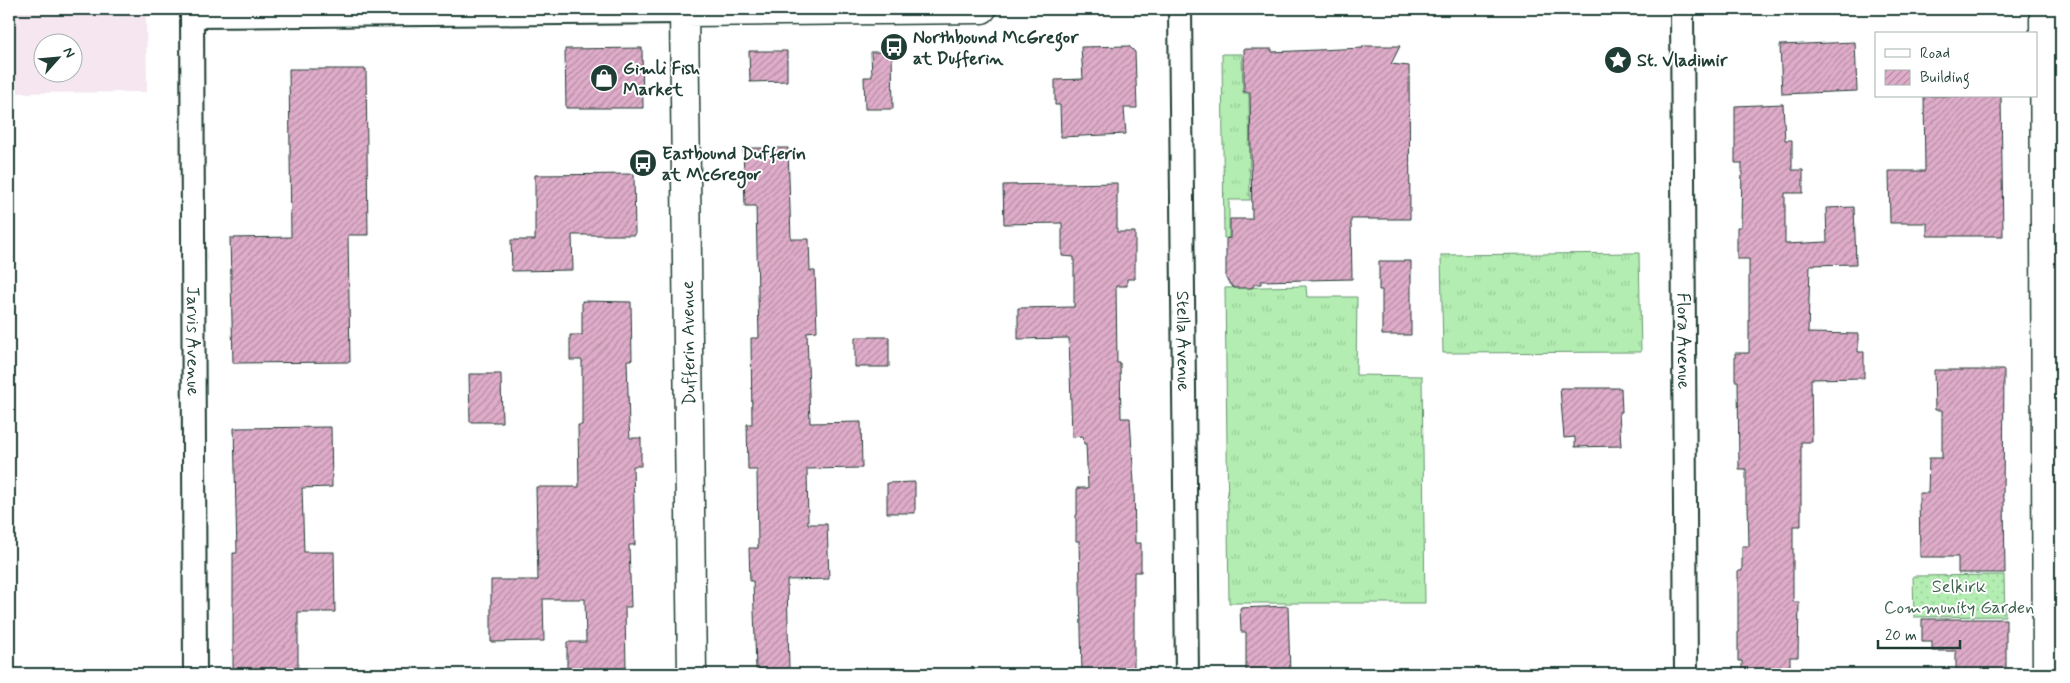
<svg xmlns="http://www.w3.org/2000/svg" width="2070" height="683" viewBox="0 0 2070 683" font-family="Mynerve,sans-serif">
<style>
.built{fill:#f5e6ef;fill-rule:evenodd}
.grass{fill:url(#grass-tufts);stroke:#699572}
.garden{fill:url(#garden-dots);stroke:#699572}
.building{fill:url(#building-hatch);stroke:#1f3d34}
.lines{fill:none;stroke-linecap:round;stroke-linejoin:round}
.minor-casing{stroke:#1f3d34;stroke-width:26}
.secondary-casing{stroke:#1f3d34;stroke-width:31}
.minor{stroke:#fff;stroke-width:22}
.secondary{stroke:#fff;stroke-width:28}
.labels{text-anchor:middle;stroke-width:4;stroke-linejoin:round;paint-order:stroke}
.poi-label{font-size:18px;font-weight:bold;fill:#1f3d34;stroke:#fff;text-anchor:start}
.street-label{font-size:18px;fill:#1f3d34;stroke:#fff}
.park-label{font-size:18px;fill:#3d604d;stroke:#fff}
</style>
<defs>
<pattern id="grass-tufts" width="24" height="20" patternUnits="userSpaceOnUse" patternTransform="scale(1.25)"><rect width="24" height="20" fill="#b3edb1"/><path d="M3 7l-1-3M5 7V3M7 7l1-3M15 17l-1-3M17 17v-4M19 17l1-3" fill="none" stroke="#9acc99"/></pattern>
<pattern id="garden-dots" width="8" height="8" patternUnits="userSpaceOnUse" patternTransform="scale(1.25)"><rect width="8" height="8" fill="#b3edb1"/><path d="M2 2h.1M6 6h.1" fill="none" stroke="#9acc99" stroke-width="1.8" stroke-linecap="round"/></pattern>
<pattern id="building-hatch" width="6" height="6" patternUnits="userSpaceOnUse" patternTransform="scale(1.25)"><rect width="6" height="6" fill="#dfacc9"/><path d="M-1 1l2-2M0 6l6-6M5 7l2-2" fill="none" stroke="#b48da4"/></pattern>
</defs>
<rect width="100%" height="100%" fill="#fff"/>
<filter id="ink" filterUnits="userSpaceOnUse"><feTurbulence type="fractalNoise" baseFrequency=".02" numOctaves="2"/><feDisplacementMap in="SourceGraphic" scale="10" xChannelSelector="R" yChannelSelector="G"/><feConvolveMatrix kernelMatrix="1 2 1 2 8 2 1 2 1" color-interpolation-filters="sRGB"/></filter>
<g filter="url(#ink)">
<path class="built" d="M 9,9 L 146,9 L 147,92 L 9,93 ZM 42,42 L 72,42 L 72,72 L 42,72 Z"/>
<path class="grass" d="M 1222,54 L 1242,54 L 1243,93 L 1249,93 L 1250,200 L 1229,200 L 1229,238 L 1224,238 Z
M 1639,253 L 1641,352 L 1443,353 L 1441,255 Z
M 1306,286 L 1307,297 L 1357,297 L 1356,375 L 1422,376 L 1425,603 L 1229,603 L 1225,288 Z"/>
<path class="garden" d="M 2004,575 L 2005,616 L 1914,617 L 1913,576 Z"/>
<path class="building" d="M 1855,42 L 1857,91 L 1782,94 L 1780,45 Z
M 1129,46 L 1135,52 L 1137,108 L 1124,108 L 1126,134 L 1061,137 L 1060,105 L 1055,105 L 1055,80 L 1083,79 L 1081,47 Z
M 1362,46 L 1400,46 L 1391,64 L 1409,66 L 1410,219 L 1351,219 L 1352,279 L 1261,281 L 1261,284 L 1255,284 L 1252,288 L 1234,288 L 1226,279 L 1226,239 L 1230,238 L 1230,219 L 1252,219 L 1250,92 L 1244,92 L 1244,49 L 1272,49 L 1272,52 L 1363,48 Z
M 642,48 L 643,108 L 566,108 L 565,49 Z
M 749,51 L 787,51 L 787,81 L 750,82 Z
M 871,52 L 892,52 L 893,109 L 865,109 L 864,77 L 872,77 Z
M 289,69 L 366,69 L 368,235 L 348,235 L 350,362 L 233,363 L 230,238 L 291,237 Z
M 1924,96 L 2001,96 L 2003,236 L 1927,236 L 1927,223 L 1890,223 L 1889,171 L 1925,171 Z
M 1783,104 L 1785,140 L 1792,140 L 1792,170 L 1803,170 L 1803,193 L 1785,193 L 1785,244 L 1827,242 L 1826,208 L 1854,207 L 1856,264 L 1810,265 L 1808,333 L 1858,334 L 1858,352 L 1864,352 L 1864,378 L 1811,379 L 1812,442 L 1801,442 L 1801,526 L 1793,526 L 1793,602 L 1799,602 L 1798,657 L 1790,657 L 1790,674 L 1742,674 L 1742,661 L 1738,661 L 1738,571 L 1742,571 L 1742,546 L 1749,546 L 1748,504 L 1746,504 L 1746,469 L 1739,469 L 1738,381 L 1735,381 L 1735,353 L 1749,353 L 1749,259 L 1737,259 L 1737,227 L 1741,227 L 1742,163 L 1735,163 L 1735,106 Z
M 743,148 L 788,148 L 791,239 L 809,239 L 810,271 L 815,271 L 817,331 L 807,332 L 810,423 L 861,422 L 862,468 L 807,469 L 808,524 L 827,524 L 829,579 L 787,580 L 789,669 L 756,669 L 753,581 L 750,581 L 749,548 L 758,548 L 757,470 L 748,470 L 747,424 L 752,424 L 751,338 L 759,338 L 756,206 L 745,206 Z
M 634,174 L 635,235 L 572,235 L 573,270 L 512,271 L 511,240 L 535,240 L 535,175 Z
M 1117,183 L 1117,232 L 1135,232 L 1135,279 L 1127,279 L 1127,286 L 1116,286 L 1117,363 L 1120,363 L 1121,418 L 1130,418 L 1134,483 L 1135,543 L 1141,543 L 1141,572 L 1134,572 L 1134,674 L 1082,674 L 1079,541 L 1076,541 L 1076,515 L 1077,515 L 1077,488 L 1088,488 L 1086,444 L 1084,444 L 1083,436 L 1072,437 L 1069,338 L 1018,339 L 1018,308 L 1074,307 L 1074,257 L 1062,256 L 1062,223 L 1004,224 L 1003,185 Z
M 1379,261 L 1411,261 L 1411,335 L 1382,335 L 1382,290 L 1379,290 Z
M 582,301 L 631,302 L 632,360 L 627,360 L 629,424 L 630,438 L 641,438 L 641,466 L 633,466 L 635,545 L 629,545 L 631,607 L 625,607 L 626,671 L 567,671 L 567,642 L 586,642 L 585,599 L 543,599 L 544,641 L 491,642 L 491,580 L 538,580 L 536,487 L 579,487 L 578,425 L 582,425 L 582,360 L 570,360 L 570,335 L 582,335 Z
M 855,337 L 889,337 L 889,367 L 855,367 Z
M 1934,370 L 2004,370 L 2003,498 L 2004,498 L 2005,573 L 1958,573 L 1958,557 L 1920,557 L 1919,493 L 1928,493 L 1929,458 L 1942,458 L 1942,410 L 1935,410 Z
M 469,374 L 501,374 L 502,422 L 470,422 Z
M 1560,388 L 1621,388 L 1622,412 L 1619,412 L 1621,446 L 1575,447 L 1575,437 L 1564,438 Z
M 331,427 L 332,487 L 302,488 L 304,552 L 334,552 L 335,612 L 298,612 L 298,673 L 233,673 L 233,553 L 237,553 L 234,428 Z
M 915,482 L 915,513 L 887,513 L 887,483 Z
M 1288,606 L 1290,674 L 1246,674 L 1246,632 L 1241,632 L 1240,608 Z
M 1922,619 L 2006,619 L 2006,674 L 1956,674 L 1956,651 L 1932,651 L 1932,642 L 1922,642 Z"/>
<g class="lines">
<g class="minor-casing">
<g id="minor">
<path id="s1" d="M 192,9 L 195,674"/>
<path id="s2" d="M 1180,9 L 1187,674"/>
<path id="s3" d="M 1682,9 L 1686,674"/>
<path d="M 192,16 L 684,12"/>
</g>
</g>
<g class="secondary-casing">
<path id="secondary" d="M 2044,9 L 2047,674
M 692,674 L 684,12 L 982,9"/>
</g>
<use href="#minor" class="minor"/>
<use href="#secondary" class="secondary"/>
</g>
</g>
<defs>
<g id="bus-disc" transform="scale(1.4375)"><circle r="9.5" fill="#1f3d34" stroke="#fff"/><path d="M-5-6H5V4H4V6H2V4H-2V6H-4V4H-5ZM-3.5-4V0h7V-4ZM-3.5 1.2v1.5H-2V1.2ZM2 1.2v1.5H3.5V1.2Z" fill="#fff"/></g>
<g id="sight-disc" transform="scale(1.4375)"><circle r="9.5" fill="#1f3d34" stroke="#fff"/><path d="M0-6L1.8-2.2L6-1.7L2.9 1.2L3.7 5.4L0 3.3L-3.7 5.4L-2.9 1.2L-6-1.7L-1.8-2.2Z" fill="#fff"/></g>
<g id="shop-disc" transform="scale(1.4375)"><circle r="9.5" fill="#1f3d34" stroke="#fff"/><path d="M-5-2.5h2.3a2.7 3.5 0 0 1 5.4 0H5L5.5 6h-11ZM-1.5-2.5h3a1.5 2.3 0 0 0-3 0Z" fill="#fff"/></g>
</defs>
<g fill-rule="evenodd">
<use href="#bus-disc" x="894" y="47"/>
<use href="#sight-disc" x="1618" y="60"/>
<use href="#shop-disc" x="604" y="78"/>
<use href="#bus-disc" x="643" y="163"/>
</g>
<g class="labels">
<g class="poi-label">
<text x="913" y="43">Northbound McGregor<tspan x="913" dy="21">at Dufferin</tspan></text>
<text x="1637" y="66">St. Vladimir</text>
<text x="623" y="74">Gimli Fish<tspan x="623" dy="21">Market</tspan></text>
<text x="662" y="159">Eastbound Dufferin<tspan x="662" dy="21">at McGregor</tspan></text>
</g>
<g class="street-label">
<text dy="6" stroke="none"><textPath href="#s1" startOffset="332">Jarvis Avenue</textPath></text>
<text dy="6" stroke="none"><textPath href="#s3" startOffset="332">Flora Avenue</textPath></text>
<text dy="6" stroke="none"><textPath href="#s2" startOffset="332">Stella Avenue</textPath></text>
<text transform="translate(688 343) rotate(-91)" y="6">Dufferin Avenue</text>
</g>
<g class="park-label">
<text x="1959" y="592">Selkirk<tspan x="1959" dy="21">Community Garden</tspan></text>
</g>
</g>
<rect width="2070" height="683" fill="none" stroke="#fff" stroke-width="30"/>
<rect x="15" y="15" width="2040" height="653" fill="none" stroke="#1f3d34" stroke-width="2" filter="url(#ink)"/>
<rect x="1875" y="32" width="162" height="65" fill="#ffffff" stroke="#a5b1ae"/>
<rect x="1885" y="49" width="25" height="8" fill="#ffffff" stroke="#a5b1ae"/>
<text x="1920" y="58" font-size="15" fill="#1f3d34">Road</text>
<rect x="1885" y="70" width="25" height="15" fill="url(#building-hatch)" stroke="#a5b1ae"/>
<text x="1920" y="82" font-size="15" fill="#1f3d34">Building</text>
<g transform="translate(58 58) rotate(63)"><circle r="24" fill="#ffffff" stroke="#a5b1ae"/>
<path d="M0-4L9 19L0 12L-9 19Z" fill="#1f3d34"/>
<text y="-8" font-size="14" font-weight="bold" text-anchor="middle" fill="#1f3d34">N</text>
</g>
<path d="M1878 640v8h82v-8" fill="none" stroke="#1f3d34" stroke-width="2.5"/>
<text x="1885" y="640" font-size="15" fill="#1f3d34" stroke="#ffffff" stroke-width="4" paint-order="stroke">20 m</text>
</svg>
